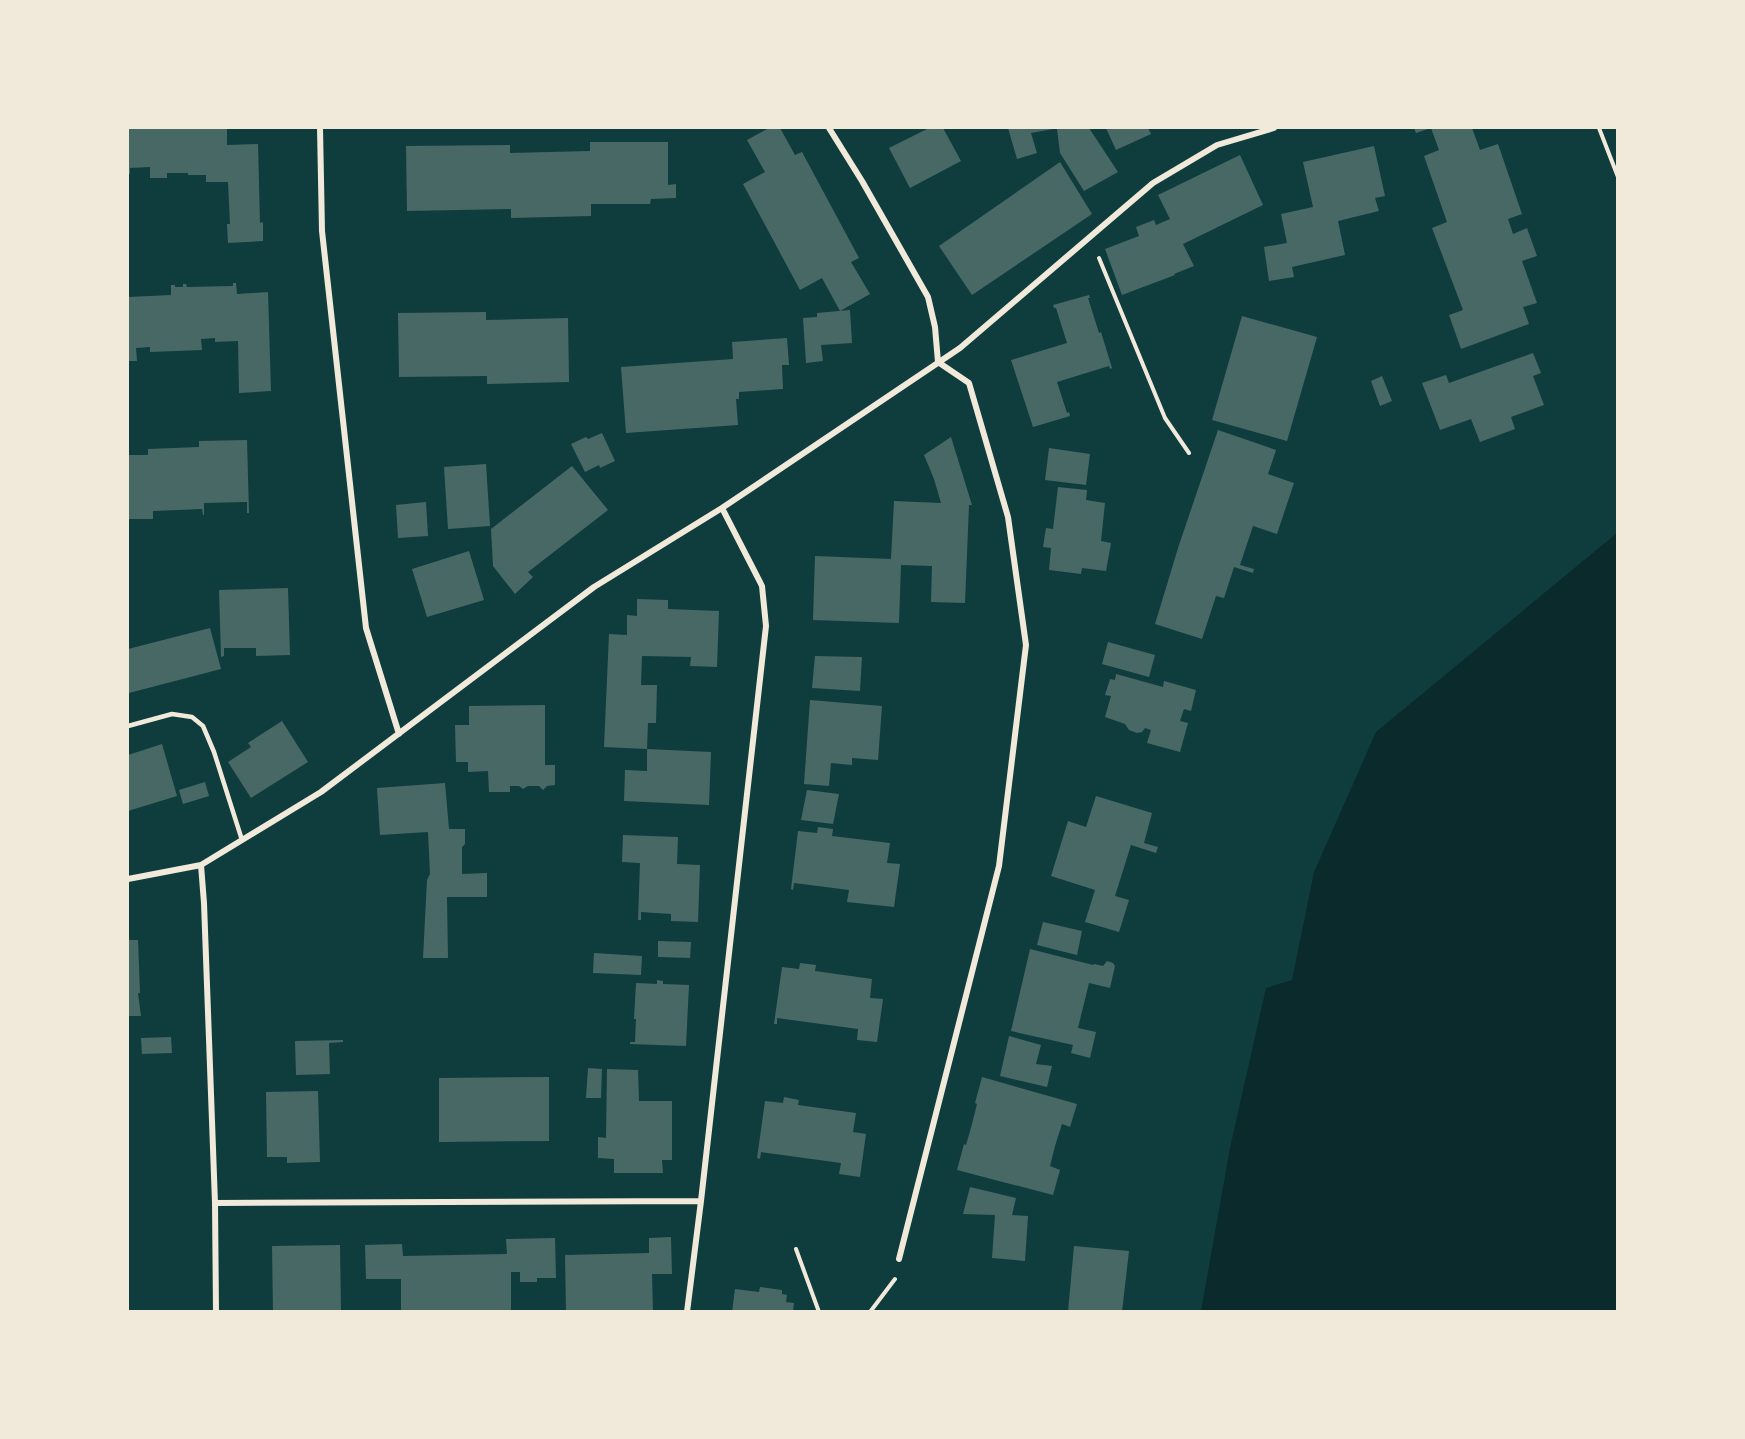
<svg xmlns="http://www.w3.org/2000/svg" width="1745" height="1439" viewBox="0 0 1745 1439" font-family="Inter,sans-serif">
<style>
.water{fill:#0a2a2b}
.building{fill:#486865}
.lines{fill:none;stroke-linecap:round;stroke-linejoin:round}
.path{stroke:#f1e9da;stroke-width:4}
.service{stroke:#f1e9da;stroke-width:4.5}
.minor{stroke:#f1e9da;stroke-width:6}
</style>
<rect width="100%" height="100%" fill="#0f3d3e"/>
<path class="water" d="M 1617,533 L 1617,1311 L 1201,1311 L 1230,1148 L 1266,988 L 1292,980 L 1314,872 L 1376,732 Z"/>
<path class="building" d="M 128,128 L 150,128 L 150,129 L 167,128 L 167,129 L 227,128 L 227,145 L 258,144 L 260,223 L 263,222 L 263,241 L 228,243 L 227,224 L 230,224 L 228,182 L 206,182 L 206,175 L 188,175 L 188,173 L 167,173 L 167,178 L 150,178 L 150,167 L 130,168 L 130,174 L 128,174 Z
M 769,128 L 780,128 L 795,155 L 802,152 L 859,258 L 851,262 L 870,294 L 840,311 L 822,278 L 800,290 L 743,184 L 765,172 L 747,140 Z
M 929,128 L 943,128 L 961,161 L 910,188 L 889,148 Z
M 1008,128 L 1053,128 L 1053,129 L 1031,133 L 1037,153 L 1017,159 Z
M 1060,128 L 1089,128 L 1118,172 L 1084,191 L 1060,153 L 1057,129 Z
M 1106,128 L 1148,128 L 1151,134 L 1116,150 Z
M 1414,128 L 1472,128 L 1480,150 L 1498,144 L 1522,214 L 1508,219 L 1513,234 L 1527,228 L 1537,256 L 1522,261 L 1537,303 L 1523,307 L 1529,324 L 1461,349 L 1449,315 L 1463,310 L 1432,228 L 1447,222 L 1424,156 L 1439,150 L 1431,128 L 1416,133 Z
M 590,142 L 668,142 L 668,185 L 676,184 L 676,198 L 651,199 L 650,204 L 591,204 L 591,216 L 511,218 L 511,209 L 407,211 L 406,146 L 510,145 L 510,153 L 590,151 Z
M 1374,146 L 1385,196 L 1375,198 L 1379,211 L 1338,221 L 1345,255 L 1292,267 L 1294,277 L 1269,281 L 1264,247 L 1287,243 L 1281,214 L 1313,207 L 1303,162 Z
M 1240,155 L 1263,205 L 1183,244 L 1194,266 L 1174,274 L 1175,275 L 1122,295 L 1105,249 L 1139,236 L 1136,227 L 1154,220 L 1156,225 L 1170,219 L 1158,195 Z
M 1060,162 L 1092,214 L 972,295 L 939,246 Z
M 233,283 L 236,283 L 237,294 L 268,292 L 271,391 L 239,393 L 238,341 L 215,342 L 215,338 L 201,339 L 202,350 L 150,352 L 150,347 L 136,348 L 137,361 L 128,361 L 128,297 L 171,295 L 171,285 L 175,285 L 175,287 L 183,287 L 183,284 L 186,284 L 187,287 L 233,286 Z
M 1089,295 L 1090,298 L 1088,298 L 1099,333 L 1101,332 L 1112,368 L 1110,369 L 1109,366 L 1057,382 L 1067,413 L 1069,412 L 1070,416 L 1033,427 L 1011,360 L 1067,343 L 1056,308 L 1054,308 L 1053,305 Z
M 850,310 L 852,343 L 821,345 L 823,361 L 806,363 L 803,318 L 817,317 L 817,313 Z
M 486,312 L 486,320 L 568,318 L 569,382 L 487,384 L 487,376 L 399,377 L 398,313 Z
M 1242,316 L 1317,337 L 1287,441 L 1212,420 Z
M 787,338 L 789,365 L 782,365 L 783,389 L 739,392 L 739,399 L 736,399 L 738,425 L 626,433 L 621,367 L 733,359 L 732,342 Z
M 1533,353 L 1541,373 L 1533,376 L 1544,405 L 1511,417 L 1515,429 L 1480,442 L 1471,419 L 1440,430 L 1422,383 L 1446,375 L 1449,383 Z
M 1382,376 L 1392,401 L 1380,406 L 1371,381 Z
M 1218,430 L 1276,450 L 1268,474 L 1294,483 L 1277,534 L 1253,526 L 1240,565 L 1254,569 L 1253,573 L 1234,567 L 1224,598 L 1216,596 L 1202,639 L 1155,624 L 1179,545 Z
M 602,433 L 615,461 L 600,468 L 599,465 L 585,472 L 571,444 L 586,437 L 588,439 Z
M 951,437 L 972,505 L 969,505 L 965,603 L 931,602 L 932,566 L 901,565 L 899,623 L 813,620 L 815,556 L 891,559 L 894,501 L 941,503 L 934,479 L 924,455 Z
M 247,440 L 249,513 L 247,513 L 247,502 L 204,503 L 204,515 L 203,515 L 202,509 L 153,511 L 153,519 L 128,519 L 128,455 L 148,455 L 148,449 L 199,447 L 199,441 Z
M 1049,448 L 1090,454 L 1086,485 L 1045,480 Z
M 486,464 L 490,526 L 448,529 L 444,467 Z
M 572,466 L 608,510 L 528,572 L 533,577 L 515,594 L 493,566 L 491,529 Z
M 1058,487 L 1087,490 L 1086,500 L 1105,503 L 1101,541 L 1111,543 L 1106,571 L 1082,568 L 1081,574 L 1049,570 L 1051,548 L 1043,547 L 1046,528 L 1053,529 Z
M 426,502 L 428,536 L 398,538 L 396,505 Z
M 469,551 L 484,600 L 427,617 L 412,569 Z
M 288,588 L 290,655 L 256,656 L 256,648 L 224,648 L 224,656 L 221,657 L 219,590 Z
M 637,599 L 668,600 L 668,609 L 719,611 L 717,667 L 690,666 L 691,657 L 642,656 L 641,685 L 657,685 L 656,723 L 648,723 L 647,749 L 604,747 L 609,634 L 627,635 L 627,615 L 637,616 Z
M 210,628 L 221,669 L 129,693 L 128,649 Z
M 1108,642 L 1155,655 L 1149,677 L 1102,664 Z
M 815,656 L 862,657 L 860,691 L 812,688 Z
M 1116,674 L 1163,687 L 1164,681 L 1196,690 L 1191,711 L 1184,709 L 1180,721 L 1188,723 L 1180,752 L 1147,743 L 1151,730 L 1145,728 L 1142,732 L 1137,733 L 1129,730 L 1125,724 L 1105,717 L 1111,696 L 1105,695 L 1110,679 L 1115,680 Z
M 810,700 L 882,706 L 878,760 L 852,758 L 852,765 L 831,763 L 829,786 L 804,784 Z
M 545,705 L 545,765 L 555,765 L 555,785 L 547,786 L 543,790 L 539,786 L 528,786 L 523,789 L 519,786 L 510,786 L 510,792 L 489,792 L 488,771 L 468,772 L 468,762 L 456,762 L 455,725 L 469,725 L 469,706 Z
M 282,721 L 308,762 L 251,798 L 228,762 L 251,747 L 248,743 Z
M 162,744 L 177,796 L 128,811 L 128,755 Z
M 647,749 L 711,752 L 709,805 L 624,801 L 625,770 L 647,771 Z
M 205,782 L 209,796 L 183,804 L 179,790 Z
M 445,783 L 449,829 L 465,829 L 465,844 L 462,847 L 462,874 L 487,873 L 487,897 L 447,897 L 448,958 L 423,958 L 427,880 L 430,874 L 428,832 L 380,835 L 377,788 Z
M 807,790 L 839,794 L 833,824 L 801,820 Z
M 1096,796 L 1152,813 L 1144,843 L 1158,847 L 1156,853 L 1131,845 L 1115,896 L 1129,900 L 1119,932 L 1085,922 L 1095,890 L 1051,876 L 1068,821 L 1086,827 Z
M 818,827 L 833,829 L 832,836 L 890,843 L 887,863 L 900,864 L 894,907 L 847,902 L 849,890 L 794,883 L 793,890 L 791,889 L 798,831 L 817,833 Z
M 623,835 L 678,837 L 677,864 L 700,865 L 698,922 L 671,921 L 671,914 L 641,912 L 641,920 L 638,920 L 640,863 L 622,862 Z
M 1043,922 L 1082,931 L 1077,955 L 1037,945 Z
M 128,940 L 138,940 L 140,993 L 138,993 L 141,1016 L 128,1016 Z
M 658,941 L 691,942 L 690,958 L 658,957 Z
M 1030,949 L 1093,965 L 1094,964 L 1103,966 L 1107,961 L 1113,963 L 1115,966 L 1110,988 L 1089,983 L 1078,1028 L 1096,1032 L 1090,1058 L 1071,1053 L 1073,1045 L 1011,1031 Z
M 594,953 L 642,956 L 641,975 L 593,973 Z
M 800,963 L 816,965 L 815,971 L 872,979 L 870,998 L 883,999 L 877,1042 L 857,1040 L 858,1029 L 777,1018 L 777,1024 L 774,1024 L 782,967 L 799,969 Z
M 657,980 L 663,981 L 663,984 L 689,985 L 686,1046 L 630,1044 L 630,1042 L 635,1042 L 636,1019 L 634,1019 L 636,983 L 657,984 Z
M 1009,1036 L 1041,1045 L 1036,1064 L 1052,1066 L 1047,1087 L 1000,1076 Z
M 171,1037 L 172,1053 L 142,1054 L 141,1038 Z
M 343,1040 L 343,1042 L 329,1043 L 330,1074 L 296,1075 L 295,1041 Z
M 588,1068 L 602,1069 L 601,1098 L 586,1098 Z
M 607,1069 L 638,1070 L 639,1101 L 672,1101 L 672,1160 L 662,1160 L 663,1173 L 614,1173 L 614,1159 L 598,1158 L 598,1137 L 606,1138 Z
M 549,1077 L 549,1141 L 439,1142 L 439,1078 Z
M 982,1077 L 1077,1104 L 1070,1127 L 1062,1124 L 1055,1146 L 1050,1166 L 1060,1170 L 1053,1195 L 957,1170 L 964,1144 L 966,1145 L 972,1124 L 977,1104 L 975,1103 Z
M 318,1091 L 320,1162 L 287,1163 L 287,1157 L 267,1157 L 266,1092 Z
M 784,1097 L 799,1100 L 798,1105 L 856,1113 L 853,1132 L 866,1134 L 860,1177 L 839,1174 L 841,1163 L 761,1152 L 760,1159 L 757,1158 L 765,1101 L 783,1103 Z
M 970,1187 L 1016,1198 L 1012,1215 L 1028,1216 L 1025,1261 L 992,1258 L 995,1215 L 963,1214 Z
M 671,1237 L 672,1274 L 652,1274 L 653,1312 L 566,1312 L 565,1255 L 649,1253 L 649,1238 Z
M 555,1238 L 556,1278 L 537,1278 L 537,1282 L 520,1282 L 520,1272 L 511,1272 L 511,1312 L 401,1312 L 401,1279 L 366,1279 L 365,1245 L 402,1244 L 403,1256 L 507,1254 L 506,1239 Z
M 340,1245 L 341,1312 L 273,1312 L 272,1246 Z
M 1074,1246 L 1129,1251 L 1122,1312 L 1068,1312 Z
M 760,1287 L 782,1290 L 782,1294 L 787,1295 L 786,1302 L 794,1303 L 793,1312 L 732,1312 L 735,1289 L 759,1292 Z"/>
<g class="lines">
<path class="path" d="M 1599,128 L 1618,177
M 1099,258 L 1165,418 L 1189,453
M 796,1249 L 819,1312
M 870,1312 L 895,1279"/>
<path class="service" d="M 128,726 L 172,714 L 192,717 L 203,726 L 214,752 L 242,840"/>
<path class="minor" d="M 320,128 L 322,231 L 366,628 L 399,734
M 829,128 L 862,181 L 928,297 L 935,327 L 938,362
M 201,865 L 204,903 L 215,1203 L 216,1312
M 128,879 L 201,865 L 321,792 L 594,587 L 722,508 L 960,348 L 1153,183 L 1217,145 L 1274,128
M 215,1203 L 701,1201
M 899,1259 L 999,866 L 1026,645 L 1008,517 L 969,383 L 938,362
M 687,1312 L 701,1201 L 766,626 L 762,586 L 722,508"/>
</g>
<rect width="1745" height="1439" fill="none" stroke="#f1e9da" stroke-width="258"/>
</svg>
